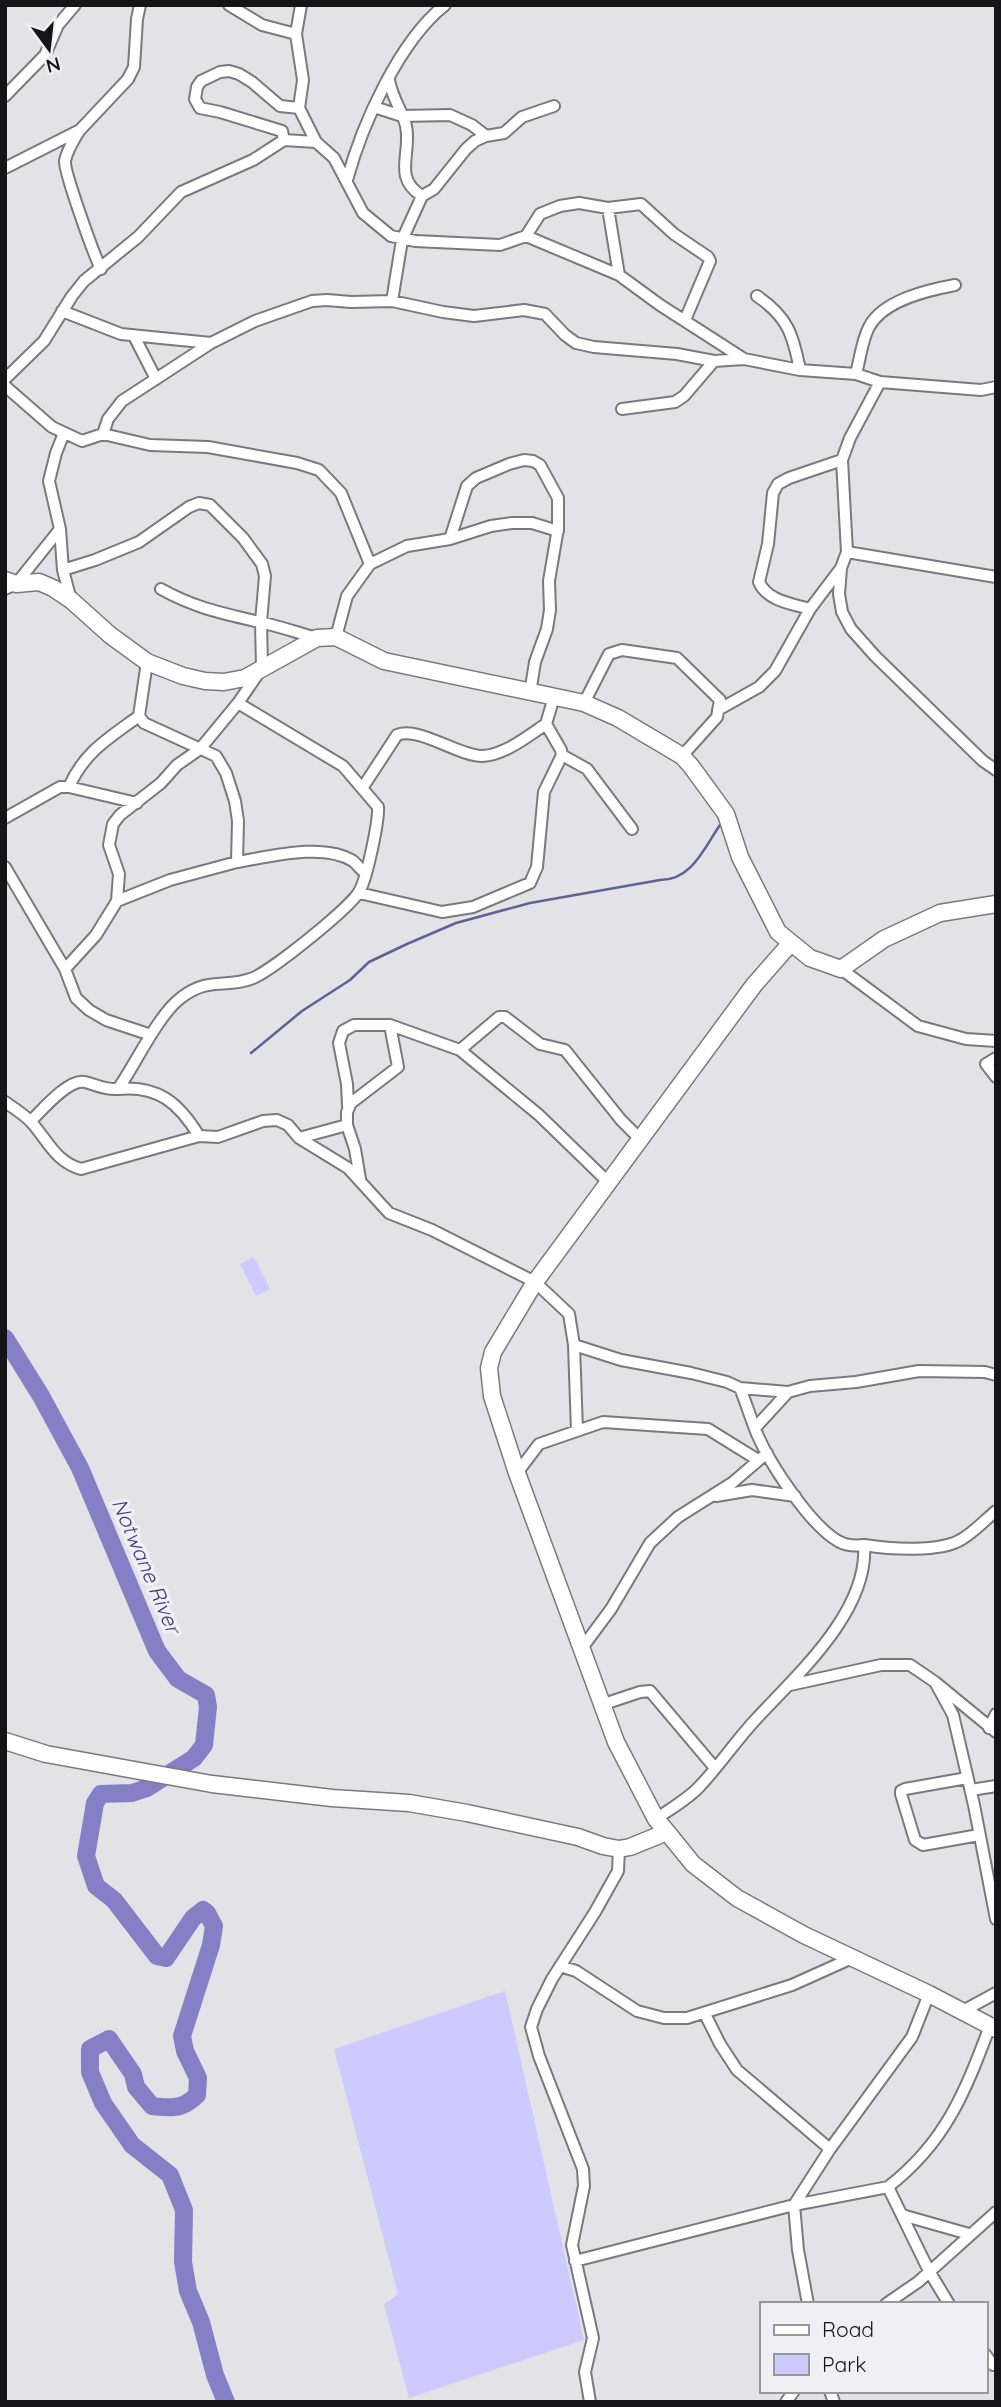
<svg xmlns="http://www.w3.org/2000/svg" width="1001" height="2407" viewBox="0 0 1001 2407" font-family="Quicksand,sans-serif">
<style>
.green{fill:#cccafe}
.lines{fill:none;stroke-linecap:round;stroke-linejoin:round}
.stream{stroke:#636092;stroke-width:2.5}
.river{stroke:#8580c6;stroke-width:18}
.street-casing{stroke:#7a7a7e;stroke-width:14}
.secondary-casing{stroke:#7a7a7e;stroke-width:19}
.street{stroke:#fff;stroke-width:10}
.secondary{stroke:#fff;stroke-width:16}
.labels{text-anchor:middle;stroke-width:7;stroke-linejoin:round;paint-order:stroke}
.water-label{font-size:21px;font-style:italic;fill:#423387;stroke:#efeff4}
</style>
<rect width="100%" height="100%" fill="#e2e2e7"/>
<path class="green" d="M 254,1257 L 270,1289 L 256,1296 L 240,1264 Z
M 505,1991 L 584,2340 L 409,2398 L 384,2304 L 398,2294 L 334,2049 Z"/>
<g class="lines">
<path class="stream" d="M 251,1053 L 302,1011 L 350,980 L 369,962 L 407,944 L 456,923 L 530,903 L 660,880 C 692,880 704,848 720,825"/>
<path class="river" d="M 5,1338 L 41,1396 L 80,1468 L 157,1651 L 178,1679 L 206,1695 L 208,1707 L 204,1745 L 194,1758 L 147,1788 L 132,1793 L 101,1794 L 95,1803 L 86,1856 L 96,1886 L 114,1900 L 157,1956 L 166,1958 L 193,1918 L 203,1910 L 207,1913 L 214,1926 L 211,1945 L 182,2036 L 185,2051 L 198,2078 L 197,2095 C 182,2110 172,2108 152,2106 L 136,2087 L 133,2074 L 109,2039 L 90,2049 L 90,2072 L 103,2103 L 132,2145 L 170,2175 L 184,2210 L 183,2262 L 188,2291 L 201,2322 L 215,2375 L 226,2402"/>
<g class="street-casing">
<path id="street" d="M 229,5 L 262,25 L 296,34
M 301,5 L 296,34 L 303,80 L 299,108 L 316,142 L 334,158 L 363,213 L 391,236 L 415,241 L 500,245 L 526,236 L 619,275 L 660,305 L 744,359 L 800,370 L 856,374 L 880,382 L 981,390 L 996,387
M 389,80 C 392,98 402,110 406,126 C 412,154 392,177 422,196
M 5,96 L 45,55 L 58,25 L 75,5
M 374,107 L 402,116 L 450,115 L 472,125 L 486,136
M 79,131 C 74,140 67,150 65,161 C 64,172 94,255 101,269
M 284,140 L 282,131 L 220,112 L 200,108 L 195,99 L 197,87 L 201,81 L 220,72 L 229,71 L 239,74 L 252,82 L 280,106 L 299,108
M 5,168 L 80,130 L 128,79 L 134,67 L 137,19 L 140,5
M 347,180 C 362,125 399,41 445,5
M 608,208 L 619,275
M 526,236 L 540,214 L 560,206 L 579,203 L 608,208 L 641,204 L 674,234 L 708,257 L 710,261 L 685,320
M 757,296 C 788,317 793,335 800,370
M 392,301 L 402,240 L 422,196 L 434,189 L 466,149 L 475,141 L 486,136 L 504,133 L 522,117 L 554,106
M 62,311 L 121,334 L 211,343
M 134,336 L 156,379
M 856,374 C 860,359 862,340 869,327 C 883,300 928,290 955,285
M 5,379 L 44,341 L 72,296 L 84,281 L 138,237 L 181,192 L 253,160 L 284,140 L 316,142
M 5,386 L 52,427 L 82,441 L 103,434 L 108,419 L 122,401 L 211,343 L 255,321 L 312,301 L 327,300 L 351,302 L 392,301 L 443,312 L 474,316 L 524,310 L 545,314 L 565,335 L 576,343 L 594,347 L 677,354 L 714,361 L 744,359
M 622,409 L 675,402 L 684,396 L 714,361
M 64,433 L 56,453 L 49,481 L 60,529 L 63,570 L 71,600
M 103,434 L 150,445 L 208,447 L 297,463 L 319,470 L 341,493 L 370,564
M 450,539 L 467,486 L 476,478 L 509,464 L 524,460 L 533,461 L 540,465 L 558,498 L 558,528 L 549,581 L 550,610 L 547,629 L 535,662 L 530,693
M 847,552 L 996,577
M 841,568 L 839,594 L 842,612 L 851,629 L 875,656 L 983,761 L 996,770
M 63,570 L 95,560 L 139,542 L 189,507 L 199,503 L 210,505 L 243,538 L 262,564 L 265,576 L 261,622 L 262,668 L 238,703 L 200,749 L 177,765 L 161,783 L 120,815 L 113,824 L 109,845 L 119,874 L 117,901
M 5,589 L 16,584 L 60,529
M 161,589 C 195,608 222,613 259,622 C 279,626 298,633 317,638
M 810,609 C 793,604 767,601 759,582 L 768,544 L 773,493 L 778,484 L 789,478 L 842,460
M 336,637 L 347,596 L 370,564 L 407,546 L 450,539 L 491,526 L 512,523 L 532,523 L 558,531
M 147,662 L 139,716 L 144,723 L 216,756 L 226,773 L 235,801 L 238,821 L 237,862 C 269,857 323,842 353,861 C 357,864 361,870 365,873
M 584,703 L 609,654 L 622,650 L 677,658 L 720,700 L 717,717 L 682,756
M 718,710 L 759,687 L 775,671 L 810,609 L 841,568 L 847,552 L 842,460 L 850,438 L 880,382
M 562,755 L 587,769 L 632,829
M 69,787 C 84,752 109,738 139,716
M 363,787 L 397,735 C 419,726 458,756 482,756 C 505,755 528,736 546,724 L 554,697
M 5,818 L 60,787 L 69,787 L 137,803
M 5,867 L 65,969 L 76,998 L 89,1010 L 106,1020 L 151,1035
M 359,893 L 442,912 L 473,907 L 530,883 L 537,867 L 544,792 L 562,755 L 561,750 L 546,724
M 65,969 L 96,935 L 117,901 L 170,880 L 237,862
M 841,969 L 918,1026 L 966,1039 L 996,1041
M 460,1050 L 499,1017 L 505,1017 L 540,1044 L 565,1050 L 621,1120 L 641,1140
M 996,1058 L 986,1064 L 996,1077
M 118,1089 C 158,1085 179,1103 199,1136
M 5,1102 C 14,1108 25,1115 32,1123 C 48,1141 56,1162 81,1169 L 199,1136 L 218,1137 L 263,1121 L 277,1120 L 288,1125 L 299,1138 L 347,1125 L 347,1112 L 351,1103 L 398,1067 L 390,1025
M 348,1106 L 347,1084 L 339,1043 L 343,1031 L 354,1025 L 390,1025 L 460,1050 L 539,1115 L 609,1183
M 31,1121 C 42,1110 69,1078 85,1082 C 97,1085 104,1090 118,1089 C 135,1065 159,1013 182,997 C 210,976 226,989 253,978 C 271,971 353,906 360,890 C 367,877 379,821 378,807 L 343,766 L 238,703
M 347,1125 L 355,1149 L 360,1179
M 299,1138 L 348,1168 L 389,1213 L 432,1230 L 535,1282 L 569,1314 L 574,1345 L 577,1431
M 574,1345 L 621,1360 L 691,1373 L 727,1382 L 740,1388 L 788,1392 L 810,1386 L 856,1382 L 919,1371 L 985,1372 L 996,1375
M 740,1388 C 746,1403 751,1419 757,1434 C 770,1464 810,1525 838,1541 C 846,1546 855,1546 864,1545
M 755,1428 L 788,1392
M 517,1473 L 539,1444 L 603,1422 L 708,1429 L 758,1460
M 716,1496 L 752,1490 L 795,1496
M 582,1648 L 611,1609 L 650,1543 L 678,1517 L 732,1483 L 767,1453
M 935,1682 L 953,1715 L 974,1805 L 996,1919
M 790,1685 L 881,1665 L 910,1665 L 935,1682 L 996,1732
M 601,1705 L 640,1692 L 650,1691 L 715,1768
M 989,1728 L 996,1714
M 967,1778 L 905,1789 L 901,1791 L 901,1794 L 915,1840 L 923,1845 L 979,1835
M 971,1790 L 996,1786
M 656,1819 C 670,1809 688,1799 699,1787 C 720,1765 737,1739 758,1717 C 799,1673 869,1610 864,1545 C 889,1549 940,1553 962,1539 C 974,1532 985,1520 996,1511
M 560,1966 L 576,1971 L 637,2011 L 664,2018 L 687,2018 L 792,1985 L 852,1958
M 963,2011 L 996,1993
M 705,2014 L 720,2044 L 737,2070 L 830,2149
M 888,2187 C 946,2142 965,2092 990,2026
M 902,2215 L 969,2234
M 575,2261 L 794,2205 L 830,2149 L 912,2037 L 929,1994
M 808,2304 L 798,2250 L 794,2205 L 888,2187 L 929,2271 L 949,2304
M 886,2304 L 918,2282 L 996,2212
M 985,2354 L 993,2365
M 830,2391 L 834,2402
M 590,2402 L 585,2372 L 593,2338 L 572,2245 L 584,2186 L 583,2169 L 539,2056 L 531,2027 L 537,2009 L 552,1979 L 595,1912 L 618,1871 L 619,1849
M 786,2402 L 794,2391"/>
</g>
<g class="secondary-casing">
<path id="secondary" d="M 5,580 L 16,584 L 39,582 L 53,588 L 71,600 L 110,635 L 147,662 L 183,676 L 205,681 L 224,682 L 245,678 L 317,638 L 336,637 L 384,661 L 584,703 L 618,718 L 682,756 L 691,766 L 726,814 L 740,857 L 778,932 L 810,958 L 841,969 L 884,939 L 940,913 L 996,904
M 790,944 L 754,985 L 535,1282 L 493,1352 L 489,1368 L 492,1396 L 517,1473 L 616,1742 L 656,1819 L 667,1832 L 693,1864 L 737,1898 L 804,1935 L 929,1994 L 996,2029
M 5,1741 L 46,1754 L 212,1784 L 332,1798 L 409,1803 L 467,1813 L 578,1837 L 603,1846 L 619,1849 L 630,1847 L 667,1832"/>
</g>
<use href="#street" class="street"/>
<use href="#secondary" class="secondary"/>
</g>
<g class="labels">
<g class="water-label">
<text transform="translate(146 1566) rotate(67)" y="7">Notwane River</text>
</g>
</g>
<rect width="1001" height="2407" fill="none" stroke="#151517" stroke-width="14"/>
<rect x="760" y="2302" width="228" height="91" fill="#efeff4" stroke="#98989c" stroke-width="2"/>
<rect x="774" y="2325" width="35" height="10" fill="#ffffff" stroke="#98989c" stroke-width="2"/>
<text x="822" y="2337" font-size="21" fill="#151517">Road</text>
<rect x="774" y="2354" width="35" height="21" fill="#cccafe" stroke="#98989c" stroke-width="2"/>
<text x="822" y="2372" font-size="21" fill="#151517">Park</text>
<g transform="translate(49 49) rotate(165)" stroke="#efeff4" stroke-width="5" paint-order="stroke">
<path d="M0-5L12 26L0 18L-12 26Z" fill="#151517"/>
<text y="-10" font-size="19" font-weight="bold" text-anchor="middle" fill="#151517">N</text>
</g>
</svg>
